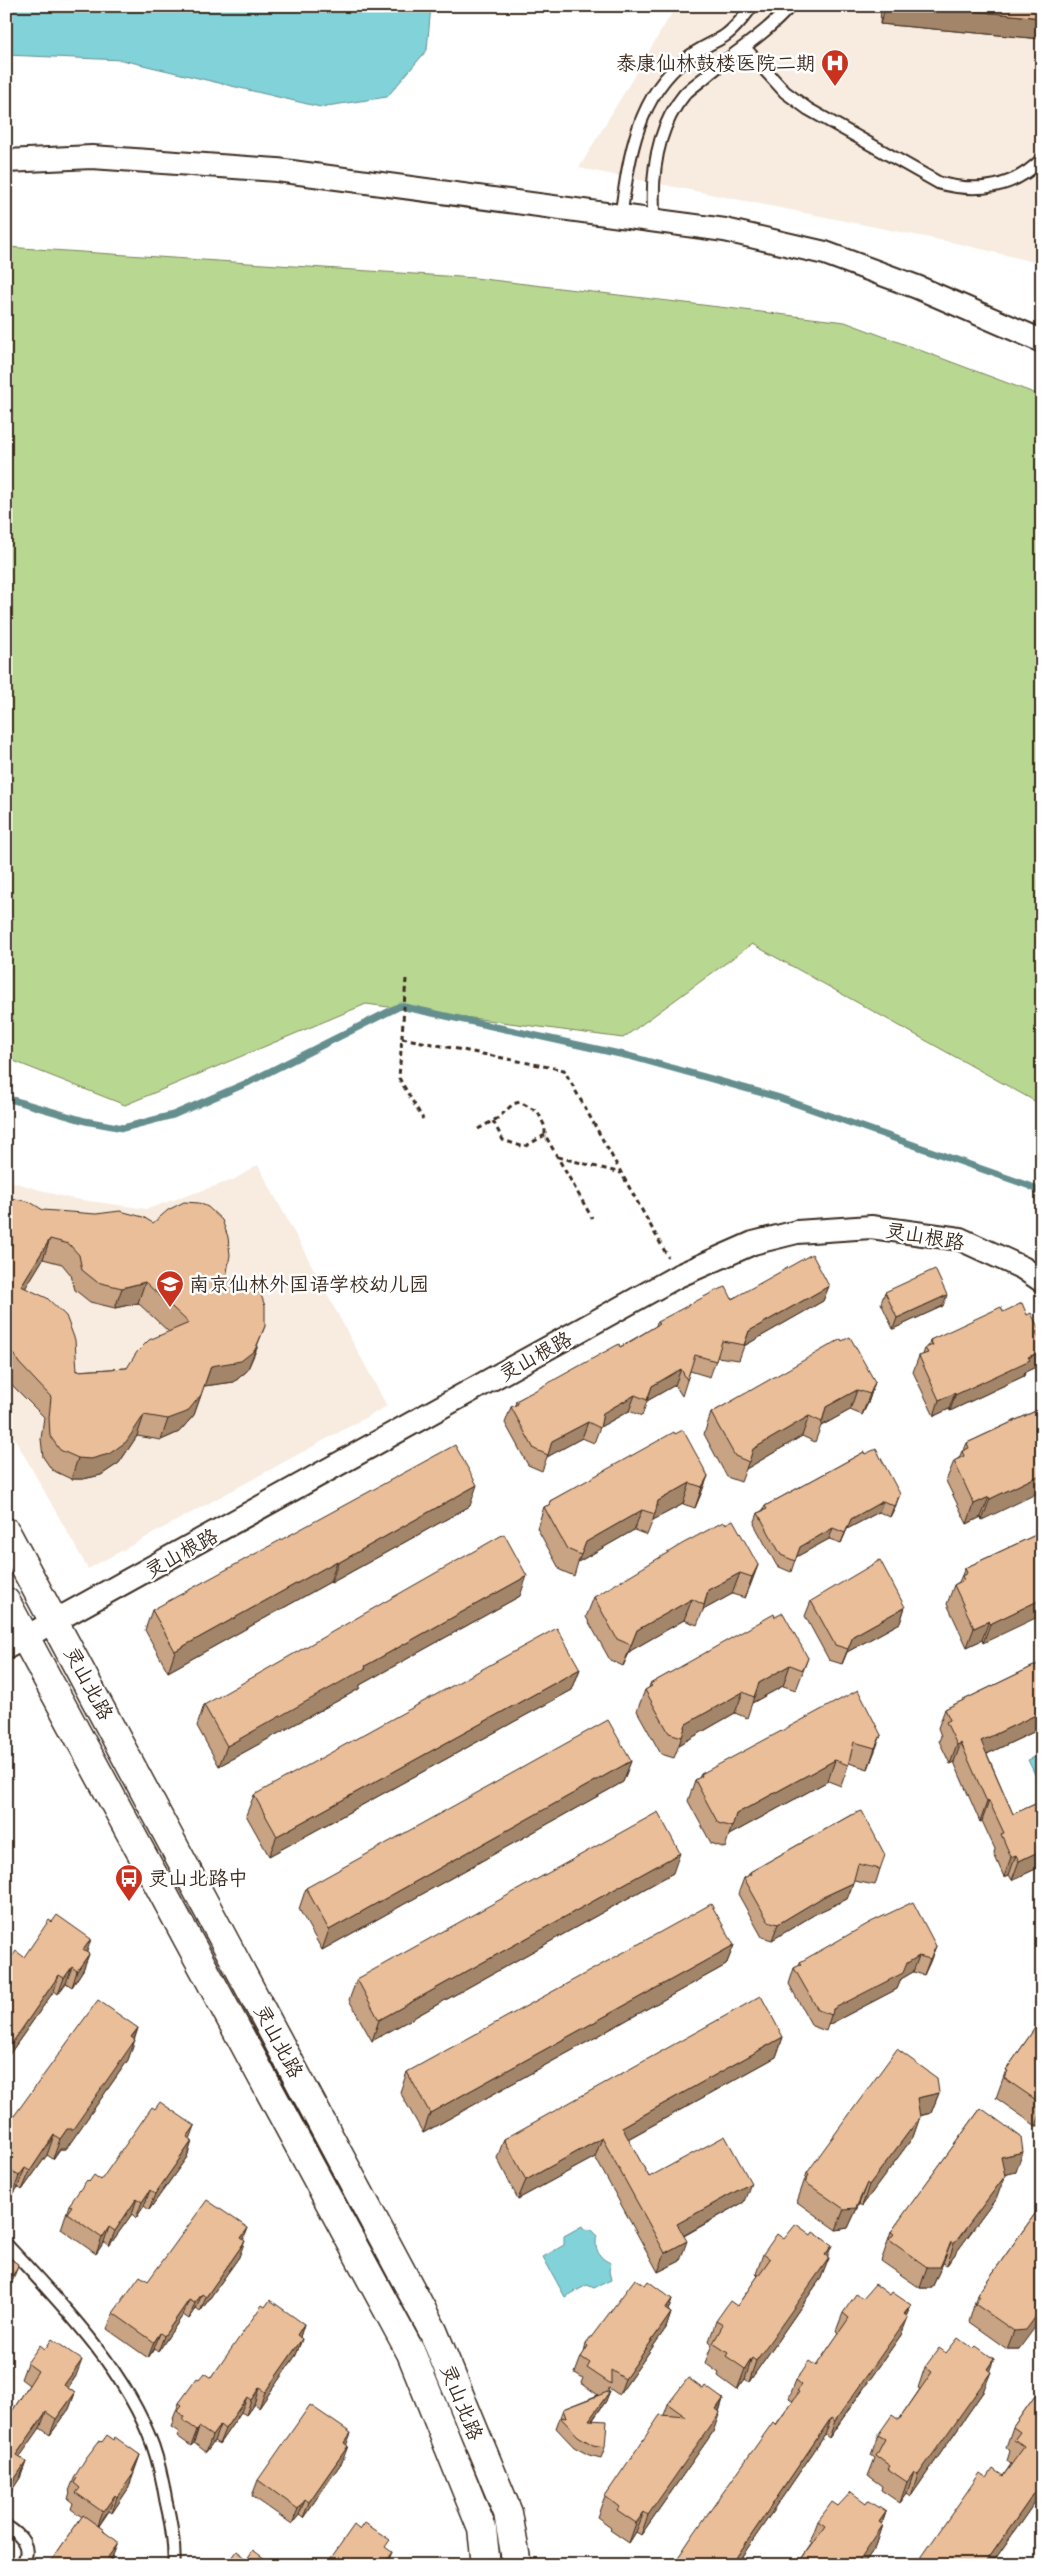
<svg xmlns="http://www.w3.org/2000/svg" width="1048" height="2571" viewBox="0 0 1048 2571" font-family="Mynerve,'LXGW WenKai TC',sans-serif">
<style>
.built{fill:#f8ece0}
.green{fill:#b8d891;stroke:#7a8158}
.water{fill:#81d2d9;stroke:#658f8e}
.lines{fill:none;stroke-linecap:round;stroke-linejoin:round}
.stream{stroke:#658f8e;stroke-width:7}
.service-casing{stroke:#3b2a1e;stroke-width:15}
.minor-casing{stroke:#3b2a1e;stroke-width:26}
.secondary-casing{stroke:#3b2a1e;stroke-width:31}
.path{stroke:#3b2a1e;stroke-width:3;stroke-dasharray:5 4;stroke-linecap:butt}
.service{stroke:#fff;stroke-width:11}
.minor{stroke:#fff;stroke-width:22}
.secondary{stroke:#fff;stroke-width:28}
.wall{fill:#c8a384;stroke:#3b2a1e;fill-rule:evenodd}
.shaded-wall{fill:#a3856b;stroke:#3b2a1e}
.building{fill:#e9be99;stroke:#3b2a1e;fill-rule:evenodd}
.labels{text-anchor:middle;stroke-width:5;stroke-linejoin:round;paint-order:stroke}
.poi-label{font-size:20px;fill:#3b2a1e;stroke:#fff;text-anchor:start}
.street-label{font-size:20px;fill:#3b2a1e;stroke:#fff}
</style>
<rect width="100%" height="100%" fill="#fff"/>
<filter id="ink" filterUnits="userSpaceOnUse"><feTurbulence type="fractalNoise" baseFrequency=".02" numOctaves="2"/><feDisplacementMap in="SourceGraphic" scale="10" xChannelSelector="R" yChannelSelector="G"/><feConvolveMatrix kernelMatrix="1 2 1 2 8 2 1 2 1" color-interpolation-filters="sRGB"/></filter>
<g filter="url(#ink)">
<path class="built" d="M 676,6 L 1042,6 L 1042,264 L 960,244 L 579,168 Z
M 258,1165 L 387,1406 L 88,1569 L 6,1423 L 6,1180 L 68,1198 L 147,1209 L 233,1180 Z"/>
<path class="green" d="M 6,247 L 475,278 L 845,322 L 1042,396 L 1042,1105 L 752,944 L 623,1038 L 366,1004 L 125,1105 L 6,1058 Z"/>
<path class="water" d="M 6,6 L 431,6 L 427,50 L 387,97 L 320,107 L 122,60 L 6,55 Z
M 1042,1754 L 1042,1786 L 1041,1787 L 1028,1760 Z
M 582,2226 L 584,2229 L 592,2230 L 597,2235 C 594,2248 598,2258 611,2263 L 609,2271 L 611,2280 L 594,2288 L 587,2285 L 565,2297 L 543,2257 L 564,2245 L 564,2236 Z"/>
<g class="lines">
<path class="stream" d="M 6,1098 L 85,1121 L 123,1128 L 173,1115 L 247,1083 L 400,1006 L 629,1056 L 777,1097 L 1030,1186 L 1042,1193"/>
<g class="service-casing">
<path id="service" d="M 744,47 L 785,92 L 808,109 L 939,183 C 977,193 1014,188 1042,159
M 621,215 C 629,157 637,96 687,58 C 698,49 711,44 723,37 C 734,30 744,17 752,6
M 654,220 C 651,178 656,129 684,95 C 689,89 698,83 704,78 C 733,53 765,35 790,6
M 6,2244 C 60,2302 126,2370 153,2446 C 159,2463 163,2483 166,2501 C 171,2522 175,2543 174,2565
M 6,2526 C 20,2534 34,2548 21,2565"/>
</g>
<g class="minor-casing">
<path id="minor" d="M 6,161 L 92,157 L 277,170 L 725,230 L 825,253 L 917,287 L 1042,341
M 6,1648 L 678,1276 L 753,1243 L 797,1232 L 871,1227 L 960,1239 L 1023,1268 L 1042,1281"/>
</g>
<g class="secondary-casing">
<path id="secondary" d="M 6,1532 L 433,2331 L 508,2513 L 517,2565
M 6,1602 L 411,2353 L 482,2529 L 486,2565"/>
</g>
<path class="path" d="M 406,979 L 399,1078 L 423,1119
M 402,1038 L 564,1070 L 668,1257
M 493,1121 L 503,1140 L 524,1147 L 545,1135
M 478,1129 L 498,1118 L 513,1104 L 520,1102 L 538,1112 L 545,1127 L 545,1135 L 592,1218
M 558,1157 L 621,1173"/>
<use href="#service" class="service"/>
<use href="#minor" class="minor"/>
<use href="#secondary" class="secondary"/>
</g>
<path class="wall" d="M 881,6 L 1042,6 L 1042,39 L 880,24 Z
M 6,1198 L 43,1210 L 226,1278 L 258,1346 L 247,1371 L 234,1382 L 204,1386 L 194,1415 L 179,1432 L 161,1440 L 137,1436 L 119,1463 L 101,1475 L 83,1479 L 71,1479 L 52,1470 L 43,1457 L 41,1439 L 44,1417 L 11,1384 L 6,1376 ZM 43,1259 L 62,1264 L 71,1275 L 75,1290 L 90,1302 L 115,1308 L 138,1303 L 169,1332 L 127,1368 L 77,1371 L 25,1288 Z
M 829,1286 L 823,1301 L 744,1346 L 739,1360 L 717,1357 L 710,1377 L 690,1371 L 682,1396 L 675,1385 L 647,1401 L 642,1416 L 629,1411 L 600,1427 L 594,1443 L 582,1438 L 547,1457 L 542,1471 L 528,1465 L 505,1423 L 511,1407 L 515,1405 L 516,1401 L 620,1347 L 656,1326 L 657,1322 L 732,1299 Z
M 885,1292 L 943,1306 L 893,1329 L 881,1303 Z
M 1003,1312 L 1027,1315 L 1040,1331 L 1038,1336 L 1042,1346 L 1042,1356 L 1038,1366 L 1025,1372 L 1024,1376 L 950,1411 L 949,1409 L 934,1416 L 913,1372 L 919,1356 L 923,1355 L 925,1348 L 928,1347 L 930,1340 Z
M 842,1341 L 875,1382 L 868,1403 L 862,1415 L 850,1410 L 821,1426 L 815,1442 L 802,1436 L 746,1469 L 741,1482 L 727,1477 L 704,1434 L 711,1413 Z
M 1042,1408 L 982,1520 L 981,1517 L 967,1524 L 946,1481 L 954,1461 L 959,1458 L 962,1451 L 964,1450 L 967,1443 Z
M 675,1434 L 708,1476 L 700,1496 L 695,1508 L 683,1504 L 653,1520 L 647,1535 L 634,1530 L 578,1562 L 574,1576 L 560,1570 L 537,1528 L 544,1507 L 549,1505 L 550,1501 Z
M 864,1452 L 896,1505 L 890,1517 L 879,1512 L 847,1529 L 841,1543 L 829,1539 L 796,1557 L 791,1572 L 777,1566 L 754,1524 L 758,1513 L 763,1510 L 765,1506 Z
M 470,1506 L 331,1583 L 330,1582 L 168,1672 L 145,1630 L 152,1610 Z
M 1042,1532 L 983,1643 L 982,1640 L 967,1647 L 947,1604 L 954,1585 L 959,1582 L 965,1568 Z
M 758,1565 L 750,1586 L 745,1598 L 732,1594 L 703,1610 L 697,1625 L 684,1620 L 630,1651 L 623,1666 L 610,1660 L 586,1617 L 594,1597 Z
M 520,1596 L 360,1685 L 359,1689 L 219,1766 L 197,1726 L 204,1705 Z
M 811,1601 L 905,1607 L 900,1623 L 847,1652 L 842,1664 L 829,1660 L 805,1616 Z
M 775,1617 L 808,1658 L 796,1690 L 783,1686 L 752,1703 L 747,1718 L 735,1713 L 679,1745 L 674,1758 L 661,1754 L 637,1711 L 645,1690 L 649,1688 L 650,1684 Z
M 1042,1662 L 1042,1728 L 987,1754 L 1013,1814 L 1042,1801 L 1042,1866 L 1012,1880 L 1009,1875 L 1004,1877 L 994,1854 L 995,1849 L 982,1821 L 980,1822 L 954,1762 L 950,1764 L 939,1741 L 941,1736 L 938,1728 L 945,1709 Z
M 580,1669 L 572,1690 L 269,1856 L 246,1815 L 254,1795 Z
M 881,1735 L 868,1769 L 849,1763 L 841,1786 L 828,1781 L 729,1835 L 725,1848 L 711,1843 L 688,1801 L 695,1780 L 699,1778 L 701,1774 Z
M 631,1761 L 623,1782 L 322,1950 L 299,1909 L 306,1888 Z
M 851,1815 L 880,1869 L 875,1885 L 854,1881 L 847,1899 L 817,1913 L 772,1940 L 762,1937 L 738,1894 L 744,1878 L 748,1876 L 750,1872 Z
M 673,1873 L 372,2041 L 349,2000 L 357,1979 Z
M 734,1945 L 726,1965 L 423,2133 L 400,2092 L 407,2072 Z
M 936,1946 L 924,1975 L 913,1972 L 901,1979 L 897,1989 L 828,2025 L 826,2031 L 812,2026 L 789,1984 L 794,1968 L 799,1966 L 800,1962 Z
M 86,1952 L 89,1954 L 83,1970 L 72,1987 L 66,1983 L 58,1994 L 54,1991 L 6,2059 L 6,1960 L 11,1958 L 24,1957 Z
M 1042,2018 L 1042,2125 L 1036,2126 L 996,2098 L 1006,2070 Z
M 138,2028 L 128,2060 L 66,2149 L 60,2149 L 53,2159 L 47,2155 L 22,2190 L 18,2187 L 12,2196 L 6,2192 L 6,2111 L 14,2116 Z
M 783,2037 L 776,2057 L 628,2139 L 649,2177 L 744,2202 L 684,2236 L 680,2261 L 658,2272 L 595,2157 L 518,2199 L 497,2158 L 504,2139 Z
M 939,2093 L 931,2113 L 920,2116 L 913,2137 L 862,2206 L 859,2204 L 848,2228 L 836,2230 L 797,2202 L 807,2173 Z
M 981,2108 L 1016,2172 L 1004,2175 L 997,2197 L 947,2265 L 943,2263 L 932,2288 L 920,2288 L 881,2261 L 884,2253 L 891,2232 Z
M 190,2139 L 192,2141 L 187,2157 L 149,2210 L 144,2206 L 136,2218 L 132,2214 L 109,2246 L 104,2242 L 96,2254 L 61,2229 L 69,2205 L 89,2182 L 101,2180 Z
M 1042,2204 L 1019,2349 L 1007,2349 L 969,2322 L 977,2295 Z
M 248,2228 L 243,2240 L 239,2257 L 200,2312 L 196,2309 L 189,2319 L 183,2315 L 158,2352 L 154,2349 L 148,2358 L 107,2329 L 113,2313 L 148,2281 Z
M 811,2235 L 829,2258 L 821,2278 L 749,2382 L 745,2379 L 737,2390 L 718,2376 L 719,2373 L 705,2363 L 712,2344 L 709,2341 L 716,2321 L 737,2306 L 758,2276 L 756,2274 L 763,2254 L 784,2239 Z
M 645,2285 L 672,2299 L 668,2310 L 671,2313 L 666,2328 L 619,2395 L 609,2388 L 606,2401 L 593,2420 L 605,2447 L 601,2458 L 589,2455 L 574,2447 L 556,2428 L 563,2409 L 598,2395 L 581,2383 L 583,2378 L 575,2373 L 581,2357 L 584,2353 L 586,2344 Z
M 890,2295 L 911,2305 L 906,2316 L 908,2317 L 901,2335 L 829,2438 L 825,2435 L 736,2565 L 673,2565 L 793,2401 L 789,2398 L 796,2380 L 816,2366 L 839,2333 L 836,2331 L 843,2313 L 863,2298 Z
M 265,2307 L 304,2324 L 300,2337 L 302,2339 L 296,2355 L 259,2408 L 254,2404 L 246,2415 L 241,2412 L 219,2444 L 214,2441 L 206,2452 L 194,2443 L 191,2446 L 177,2436 L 179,2432 L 171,2427 L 174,2419 L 173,2419 L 179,2403 L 199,2379 L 211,2378 Z
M 973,2349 L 994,2359 L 989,2370 L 983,2392 L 911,2496 L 907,2493 L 900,2503 L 881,2490 L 882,2486 L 868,2476 L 875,2458 L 871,2455 L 878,2435 L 899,2420 L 920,2389 L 918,2388 L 925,2367 L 946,2353 Z
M 27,2363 L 76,2376 L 68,2388 L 75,2393 L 69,2409 L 50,2435 L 40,2428 L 19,2457 L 26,2462 L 20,2478 L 6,2499 L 6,2410 L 11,2413 L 29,2385 L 21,2379 Z
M 1042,2386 L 1042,2492 L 991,2565 L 916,2565 L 987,2478 L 1003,2476 L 1011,2464 L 1007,2461 L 1010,2451 L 1006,2447 L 1013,2427 Z
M 703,2389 L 723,2399 L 713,2432 L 641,2535 L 636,2532 L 629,2543 L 610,2530 L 611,2527 L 597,2517 L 605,2496 L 664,2415 L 668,2404 Z
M 114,2440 L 140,2455 L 128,2489 L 112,2513 L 109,2511 L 99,2526 L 117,2545 L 109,2565 L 50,2565 L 51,2561 L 82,2517 L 71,2509 L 73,2503 L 68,2499 L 70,2492 L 69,2491 L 75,2476 L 102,2442 Z
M 346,2445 L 342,2462 L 303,2518 L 299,2515 L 292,2524 L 252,2496 L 258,2480 Z
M 866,2503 L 886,2512 L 882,2524 L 883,2525 L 876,2546 L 863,2565 L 797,2565 L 812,2543 L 810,2542 L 818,2521 L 838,2506 Z"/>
<path class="shaded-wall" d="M 886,6 L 923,6 L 1042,18 L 1042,39 L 880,24 Z
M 50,1239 L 43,1259 L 14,1307 L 21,1286 Z
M 145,1282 L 138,1303 L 115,1308 L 122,1288 Z
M 829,1286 L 823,1301 L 744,1346 L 749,1331 Z
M 947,1295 L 943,1306 L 893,1329 L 897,1318 Z
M 265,1326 L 247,1371 L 234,1382 L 204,1386 L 211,1366 Z
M 1042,1351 L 1042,1356 L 1038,1366 L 1025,1372 L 1024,1376 L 950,1411 L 955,1395 Z
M 681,1369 L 675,1385 L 647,1401 L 652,1386 Z
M 875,1382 L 868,1403 L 862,1415 L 870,1394 Z
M 857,1390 L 850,1410 L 821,1426 L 826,1407 Z
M 955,1393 L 949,1409 L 934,1416 L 939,1400 Z
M 201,1395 L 194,1415 L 179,1432 L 161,1440 L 168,1419 Z
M 635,1395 L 629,1411 L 600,1427 L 603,1413 Z
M 144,1415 L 137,1436 L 119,1463 L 101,1475 L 83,1479 L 71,1479 L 78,1458 Z
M 809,1416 L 802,1436 L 746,1469 L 753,1449 Z
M 588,1422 L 582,1438 L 547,1457 L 552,1441 Z
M 1042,1474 L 1042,1491 L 982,1520 L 990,1499 Z
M 708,1476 L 700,1496 L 695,1508 L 702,1487 Z
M 690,1483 L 683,1504 L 653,1520 L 658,1501 Z
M 477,1485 L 470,1506 L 331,1583 L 338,1563 Z
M 900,1494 L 896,1505 L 890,1517 L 894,1506 Z
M 989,1497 L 981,1517 L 967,1524 L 974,1504 Z
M 883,1501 L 879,1512 L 847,1529 L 841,1543 L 851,1519 Z
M 642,1510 L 634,1530 L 578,1562 L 586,1542 Z
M 833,1528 L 829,1539 L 796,1557 L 800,1547 Z
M 337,1561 L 330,1582 L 168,1672 L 175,1651 Z
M 758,1565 L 750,1586 L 745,1598 L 752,1577 Z
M 740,1573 L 732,1594 L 703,1610 L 708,1590 Z
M 527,1576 L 520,1596 L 360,1685 L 359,1689 L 219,1766 L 227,1746 L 365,1666 Z
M 692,1599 L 684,1620 L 630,1651 L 623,1666 L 637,1630 Z
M 1042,1599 L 1042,1615 L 983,1643 L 990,1624 Z
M 905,1607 L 900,1623 L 847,1652 L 842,1664 L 853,1636 Z
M 989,1621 L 982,1640 L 967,1647 L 974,1628 Z
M 790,1665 L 783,1686 L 752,1703 L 759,1683 Z
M 580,1669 L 572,1690 L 269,1856 L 277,1836 Z
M 743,1692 L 735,1713 L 679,1745 L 686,1724 Z
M 1042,1712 L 1042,1728 L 974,1760 L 981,1741 Z
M 881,1735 L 873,1755 L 868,1769 L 875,1748 Z
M 961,1743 L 954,1762 L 950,1764 L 957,1745 Z
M 835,1760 L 828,1781 L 729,1835 L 736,1814 Z
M 631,1761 L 623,1782 L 322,1950 L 329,1930 Z
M 989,1801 L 982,1821 L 980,1822 L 987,1802 Z
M 1042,1850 L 1042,1866 L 1012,1880 L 1019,1861 Z
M 680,1853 L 673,1873 L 372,2041 L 379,2020 Z
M 1016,1855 L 1009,1875 L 1004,1877 L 1011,1857 Z
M 853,1883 L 847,1899 L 817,1913 L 772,1940 L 778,1924 L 823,1897 Z
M 91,1939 L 86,1955 L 83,1950 Z
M 734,1945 L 726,1965 L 423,2133 L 430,2113 Z
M 936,1946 L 930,1962 L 924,1975 L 930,1959 Z
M 89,1954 L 83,1970 L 72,1987 L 77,1971 Z
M 919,1956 L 913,1972 L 901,1979 L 897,1989 L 828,2025 L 833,2009 L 907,1963 Z
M 72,1967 L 66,1983 L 58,1994 L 64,1978 Z
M 59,1975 L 54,1991 L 6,2059 L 6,2052 Z
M 138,2028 L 132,2045 L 135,2040 L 128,2060 L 66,2149 L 60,2149 L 53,2159 L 60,2139 Z
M 783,2037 L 776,2057 L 615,2146 L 622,2127 Z
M 939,2093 L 931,2113 L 909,2118 L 917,2098 Z
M 1042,2109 L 1042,2125 L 1036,2126 Z
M 920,2117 L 913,2137 L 862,2206 L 869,2185 Z
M 195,2126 L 189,2142 L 187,2137 Z
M 54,2135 L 47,2155 L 22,2190 L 30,2171 Z
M 602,2138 L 595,2157 L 518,2199 L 526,2180 Z
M 192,2141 L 187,2157 L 149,2210 L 155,2194 Z
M 1023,2152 L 1016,2172 L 993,2177 L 1001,2157 Z
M 25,2168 L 18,2187 L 12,2196 L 19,2176 Z
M 1005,2176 L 997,2197 L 947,2265 L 954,2244 Z
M 751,2183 L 744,2202 L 670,2243 L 677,2224 Z
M 867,2183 L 859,2204 L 848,2228 L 836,2230 L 844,2209 Z
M 150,2190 L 144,2206 L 136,2218 L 142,2202 Z
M 137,2198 L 132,2214 L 109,2246 L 115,2231 Z
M 109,2227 L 104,2242 L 96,2254 L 102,2238 Z
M 248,2228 L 242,2244 L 241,2238 Z
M 245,2241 L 239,2257 L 200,2312 L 206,2297 Z
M 687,2241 L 680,2261 L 658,2272 L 665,2253 Z
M 951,2242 L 943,2263 L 932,2288 L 920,2288 L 927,2267 Z
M 832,2245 L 825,2263 L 829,2258 L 821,2278 L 749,2382 L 756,2361 Z
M 17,2269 L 11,2284 L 6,2295 L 6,2287 L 9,2280 Z
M 202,2294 L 196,2309 L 189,2319 L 195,2303 Z
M 672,2299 L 667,2314 L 665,2309 Z
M 189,2300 L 183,2315 L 158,2352 L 164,2336 Z
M 911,2305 L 904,2322 L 908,2317 L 901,2335 L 829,2438 L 835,2421 Z
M 1042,2308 L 1042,2318 L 1019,2349 L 1007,2349 L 1014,2331 Z
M 671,2313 L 666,2328 L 619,2395 L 625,2379 Z
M 304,2324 L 299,2340 L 297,2335 Z
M 160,2333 L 154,2349 L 148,2358 L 154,2342 Z
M 302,2339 L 296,2355 L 259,2408 L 265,2392 Z
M 752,2358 L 745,2379 L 737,2390 L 745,2369 Z
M 994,2359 L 987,2378 L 991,2372 L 983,2392 L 911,2496 L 918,2475 Z
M 82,2360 L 76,2376 L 59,2401 L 64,2385 Z
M 259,2388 L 254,2404 L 246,2415 L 251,2400 Z
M 610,2391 L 606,2401 L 585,2430 L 589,2420 Z
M 75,2393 L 69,2409 L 50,2435 L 56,2419 Z
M 247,2397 L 241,2412 L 219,2444 L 225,2429 Z
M 723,2399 L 717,2416 L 720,2412 L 713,2432 L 641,2535 L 648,2515 Z
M 46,2412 L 40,2428 L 10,2471 L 16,2455 Z
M 831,2418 L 825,2435 L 736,2565 L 731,2565 Z
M 220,2425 L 214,2441 L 206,2452 L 212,2436 Z
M 199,2427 L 194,2443 L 191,2446 L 197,2430 Z
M 351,2433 L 345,2449 L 344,2443 Z
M 348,2446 L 342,2462 L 303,2518 L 309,2502 Z
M 140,2455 L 134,2471 L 131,2478 L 134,2473 L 128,2489 L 112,2513 L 117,2497 Z
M 26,2462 L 20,2478 L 6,2499 L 6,2492 Z
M 914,2472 L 907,2493 L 900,2503 L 907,2482 Z
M 1042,2482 L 1042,2492 L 991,2565 L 984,2565 Z
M 115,2495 L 109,2511 L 97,2528 L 103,2512 Z
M 305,2499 L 299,2515 L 292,2524 L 298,2509 Z
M 644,2512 L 636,2532 L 629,2543 L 636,2523 Z
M 886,2512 L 879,2531 L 883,2525 L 876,2546 L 863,2565 L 856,2565 L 879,2522 Z
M 117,2545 L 109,2565 L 105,2565 L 108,2557 Z
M 392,2552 L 387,2565 L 383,2565 Z"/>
<path class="building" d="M 923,6 L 1042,6 L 1042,18 Z
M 6,1198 L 11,1198 L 30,1202 L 43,1210 L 96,1214 L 120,1211 L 143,1217 L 153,1223 L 168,1210 L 184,1202 L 199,1203 L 208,1207 L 222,1220 L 228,1237 L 230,1255 L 226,1278 L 252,1286 L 261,1295 L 265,1306 L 265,1326 L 255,1350 L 241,1361 L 211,1366 L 201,1395 L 187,1412 L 168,1419 L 144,1415 L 126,1442 L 109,1454 L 91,1459 L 78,1458 L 60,1450 L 50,1436 L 49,1418 L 51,1397 L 19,1363 L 10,1348 L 6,1338 ZM 50,1239 L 69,1244 L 79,1255 L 82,1270 L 97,1282 L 122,1288 L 145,1282 L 189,1323 L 149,1340 L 137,1352 L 127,1368 L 77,1371 L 75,1340 L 66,1316 L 47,1298 L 21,1286 Z
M 812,1254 L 829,1286 L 749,1331 L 744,1345 L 722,1341 L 716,1361 L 695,1355 L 687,1380 L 681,1369 L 652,1386 L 647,1400 L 635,1395 L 603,1413 L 600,1428 L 588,1422 L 552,1441 L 548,1455 L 534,1449 L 511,1407 L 518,1404 L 516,1401 L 619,1344 L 620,1347 L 628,1343 L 659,1324 L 657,1322 L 715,1291 L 726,1287 L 732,1299 Z
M 935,1269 L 947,1295 L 897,1318 L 885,1292 Z
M 1022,1303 L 1027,1315 L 1031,1313 L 1040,1331 L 1036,1332 L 1042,1346 L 1042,1351 L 1028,1357 L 1030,1360 L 955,1395 L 955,1393 L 939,1400 L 919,1356 L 928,1353 L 925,1348 L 933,1345 L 930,1340 L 1001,1307 L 1003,1312 Z
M 850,1337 L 875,1382 L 870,1394 L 857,1390 L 826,1407 L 822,1422 L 809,1416 L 753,1449 L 749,1462 L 735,1456 L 711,1413 L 841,1339 L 842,1341 Z
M 1042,1408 L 1042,1474 L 990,1499 L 989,1497 L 974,1504 L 954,1461 L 964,1456 L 962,1451 L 969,1448 L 967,1443 Z
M 683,1430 L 708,1476 L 702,1487 L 690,1483 L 658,1501 L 655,1514 L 642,1510 L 586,1542 L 581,1555 L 567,1549 L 544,1507 L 551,1504 L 550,1501 L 674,1432 L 675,1434 Z
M 455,1445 L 477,1485 L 338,1563 L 337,1561 L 175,1651 L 152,1610 Z
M 876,1449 L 900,1494 L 894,1506 L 883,1501 L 851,1519 L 845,1533 L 833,1528 L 800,1547 L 795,1561 L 781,1555 L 758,1513 L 767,1509 L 765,1506 L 864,1452 L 865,1454 Z
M 733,1520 L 758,1565 L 752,1577 L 740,1573 L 708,1590 L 704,1605 L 692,1599 L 637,1630 L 631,1645 L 617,1639 L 594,1597 L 682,1544 L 723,1522 L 725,1524 Z
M 1042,1532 L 1042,1599 L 990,1624 L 989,1621 L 974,1628 L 954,1585 L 964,1580 L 962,1576 L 967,1573 L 965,1568 Z
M 504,1534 L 527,1576 L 365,1666 L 366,1668 L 227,1746 L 204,1705 Z
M 880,1560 L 905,1607 L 853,1636 L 848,1649 L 835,1645 L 811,1601 Z
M 783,1613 L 808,1658 L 803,1670 L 790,1665 L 759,1683 L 754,1697 L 743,1692 L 686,1724 L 682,1737 L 669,1733 L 645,1690 L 652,1686 L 650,1684 L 774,1614 L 775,1617 Z
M 557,1628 L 580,1669 L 277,1836 L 254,1795 Z
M 1042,1662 L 1042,1712 L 981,1741 L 1013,1814 L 1042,1801 L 1042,1850 L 1019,1861 L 1016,1855 L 1011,1857 L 1001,1834 L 1004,1833 L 989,1801 L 987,1802 L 961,1743 L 957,1745 L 946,1722 L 950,1720 L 945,1709 Z
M 858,1690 L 881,1735 L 875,1748 L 854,1742 L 848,1765 L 835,1760 L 736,1814 L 732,1827 L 718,1823 L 695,1780 L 702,1776 L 701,1774 Z
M 608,1720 L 631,1761 L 329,1930 L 306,1888 Z
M 862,1811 L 885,1855 L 880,1869 L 858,1864 L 853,1883 L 823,1897 L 778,1924 L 768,1921 L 744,1878 L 751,1874 L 750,1872 L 851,1815 Z
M 658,1812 L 680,1853 L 379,2020 L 357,1979 Z
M 913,1902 L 936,1946 L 930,1959 L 919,1956 L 907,1963 L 903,1973 L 833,2009 L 832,2015 L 818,2010 L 794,1968 L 802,1964 L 800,1962 L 871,1922 Z
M 711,1904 L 734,1945 L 430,2113 L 407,2072 Z
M 57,1915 L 91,1939 L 83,1950 L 89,1954 L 77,1971 L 72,1967 L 64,1978 L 59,1975 L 6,2052 L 6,1960 L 9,1957 L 11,1958 L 16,1951 L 24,1957 L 49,1920 L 52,1922 Z
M 761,1996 L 783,2037 L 622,2127 L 649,2177 L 725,2136 L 751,2183 L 677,2224 L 687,2241 L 665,2253 L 602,2138 L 526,2180 L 504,2139 Z
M 98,2000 L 138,2028 L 131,2037 L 135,2040 L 73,2129 L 67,2129 L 60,2139 L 54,2135 L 30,2171 L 25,2168 L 19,2176 L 6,2167 L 6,2111 L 14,2116 Z
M 1042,2018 L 1042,2104 L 1004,2078 L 1008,2071 L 1006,2070 Z
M 897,2049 L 937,2078 L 939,2093 L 917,2098 L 920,2117 L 869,2185 L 867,2183 L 856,2208 L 844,2209 L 805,2182 L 809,2175 L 807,2173 L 824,2149 Z
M 160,2102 L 195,2126 L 187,2137 L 192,2141 L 155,2194 L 150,2190 L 142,2202 L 137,2198 L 115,2231 L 109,2227 L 102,2238 L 67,2213 L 72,2206 L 69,2205 L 87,2180 L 89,2182 L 94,2175 L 101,2180 L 152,2107 L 155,2109 Z
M 981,2108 L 1021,2137 L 1023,2152 L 1001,2157 L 1005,2176 L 954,2244 L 951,2242 L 940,2267 L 927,2267 L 889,2240 L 894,2234 L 891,2232 L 908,2208 Z
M 207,2200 L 248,2228 L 241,2238 L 245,2241 L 206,2297 L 202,2294 L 195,2303 L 189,2300 L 164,2336 L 160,2333 L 154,2342 L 113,2313 L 140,2276 L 148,2281 Z
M 1042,2204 L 1042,2308 L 1026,2330 L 1014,2331 L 975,2304 L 980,2297 L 977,2295 Z
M 796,2224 L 811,2235 L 813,2232 L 832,2245 L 825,2255 L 829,2258 L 756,2361 L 752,2358 L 745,2369 L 726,2356 L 728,2353 L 713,2343 L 723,2325 L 716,2321 L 730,2301 L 737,2306 L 755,2280 L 770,2259 L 763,2254 L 777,2234 L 784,2239 Z
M 6,2256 L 18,2264 L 17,2269 L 9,2280 L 10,2283 L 6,2289 Z
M 635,2279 L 645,2285 L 648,2281 L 672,2299 L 665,2309 L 671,2313 L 625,2379 L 611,2370 L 611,2384 L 587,2368 L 590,2363 L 581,2357 L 588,2346 L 586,2344 Z
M 875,2284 L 890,2295 L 892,2292 L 911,2305 L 904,2314 L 908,2317 L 835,2421 L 831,2418 L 731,2565 L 673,2565 L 695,2532 L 773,2422 L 776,2425 L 799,2392 L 797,2391 L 802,2385 L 796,2380 L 809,2361 L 816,2366 L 849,2318 L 843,2313 L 856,2294 L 863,2298 Z
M 270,2300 L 304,2324 L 297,2335 L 302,2339 L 265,2392 L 259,2388 L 251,2400 L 247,2397 L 225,2429 L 220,2425 L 212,2436 L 199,2427 L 197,2430 L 183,2420 L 185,2417 L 177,2411 L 182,2405 L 179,2403 L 197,2378 L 199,2379 L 204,2373 L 211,2378 L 262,2305 L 265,2307 Z
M 958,2338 L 973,2349 L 976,2346 L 994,2359 L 987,2369 L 991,2372 L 918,2475 L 914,2472 L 907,2482 L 888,2469 L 890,2466 L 876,2456 L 885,2439 L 878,2435 L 892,2415 L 899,2420 L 932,2372 L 925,2367 L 939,2348 L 946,2353 Z
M 52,2339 L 82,2360 L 64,2385 L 75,2393 L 56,2419 L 46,2412 L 16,2455 L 26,2462 L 6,2492 L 6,2410 L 11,2413 L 38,2371 L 27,2363 L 40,2345 L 45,2349 Z
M 688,2378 L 703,2389 L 705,2386 L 723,2399 L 716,2409 L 720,2412 L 648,2515 L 644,2512 L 636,2523 L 617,2510 L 619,2507 L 605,2496 L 660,2415 L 686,2417 L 668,2404 Z
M 1042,2386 L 1042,2482 L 984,2565 L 916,2565 L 980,2473 L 987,2478 L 993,2469 L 1003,2476 L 1024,2447 L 1014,2440 L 1020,2432 L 1013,2427 Z
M 610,2391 L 589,2420 L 607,2421 L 605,2447 L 593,2445 L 578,2436 L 560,2417 L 566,2418 L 563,2409 Z
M 310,2405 L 351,2433 L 344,2443 L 348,2446 L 309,2502 L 305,2499 L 298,2509 L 258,2480 Z
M 107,2435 L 114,2440 L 115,2437 L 140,2455 L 132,2471 L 134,2473 L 117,2497 L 115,2495 L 103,2512 L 76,2493 L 80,2488 L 74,2483 L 77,2478 L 75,2476 L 86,2458 L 99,2441 L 102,2442 Z
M 851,2492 L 866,2503 L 868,2500 L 886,2512 L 879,2522 L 883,2525 L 856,2565 L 797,2565 L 825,2526 L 818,2521 L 832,2502 L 838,2506 Z
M 83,2515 L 104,2530 L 103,2531 L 117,2541 L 117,2545 L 108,2557 L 111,2559 L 107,2565 L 53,2565 L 54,2563 L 51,2561 Z
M 365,2523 L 390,2540 L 385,2547 L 392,2552 L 383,2565 L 326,2565 L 354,2525 L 360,2530 Z
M 253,2550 L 269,2562 L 268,2565 L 227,2565 L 237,2551 L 247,2559 Z"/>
</g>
<defs>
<g id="hospital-pin" transform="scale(1.4375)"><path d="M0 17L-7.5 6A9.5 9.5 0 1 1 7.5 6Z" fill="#c8321e" stroke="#fff"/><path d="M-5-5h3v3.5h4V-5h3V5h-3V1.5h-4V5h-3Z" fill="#fff"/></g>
<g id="school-pin" transform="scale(1.4375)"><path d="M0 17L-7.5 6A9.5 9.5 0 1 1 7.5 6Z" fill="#c8321e" stroke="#fff"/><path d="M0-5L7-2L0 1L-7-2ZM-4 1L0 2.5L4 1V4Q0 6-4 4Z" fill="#fff"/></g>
<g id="bus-pin" transform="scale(1.4375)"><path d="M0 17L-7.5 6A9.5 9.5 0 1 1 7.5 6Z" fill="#c8321e" stroke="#fff"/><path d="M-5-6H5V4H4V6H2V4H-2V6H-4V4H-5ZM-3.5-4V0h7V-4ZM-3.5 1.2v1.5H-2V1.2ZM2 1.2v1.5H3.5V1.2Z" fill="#fff"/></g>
</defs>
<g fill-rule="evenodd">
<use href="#hospital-pin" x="835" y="63"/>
<use href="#school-pin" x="170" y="1284"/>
<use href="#bus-pin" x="129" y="1878"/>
</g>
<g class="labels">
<g class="poi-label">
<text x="816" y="70" text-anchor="end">泰康仙林鼓楼医院二期</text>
<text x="189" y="1291">南京仙林外国语学校幼儿园</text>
<text x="148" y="1885">灵山北路中</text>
</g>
<g class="street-label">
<text transform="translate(925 1236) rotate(10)" y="7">灵山根路</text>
<text transform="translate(535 1356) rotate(-29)" y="7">灵山根路</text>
<text transform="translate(181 1553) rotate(-29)" y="7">灵山根路</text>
<text transform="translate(89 1683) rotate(62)" y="7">灵山北路</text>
<text transform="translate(279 2041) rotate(62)" y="7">灵山北路</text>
<text transform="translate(462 2402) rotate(68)" y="7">灵山北路</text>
</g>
</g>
<rect width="1048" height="2571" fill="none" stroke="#fff" stroke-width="25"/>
<rect x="12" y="12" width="1023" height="2546" fill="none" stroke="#3b2a1e" stroke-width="2" filter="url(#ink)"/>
</svg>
